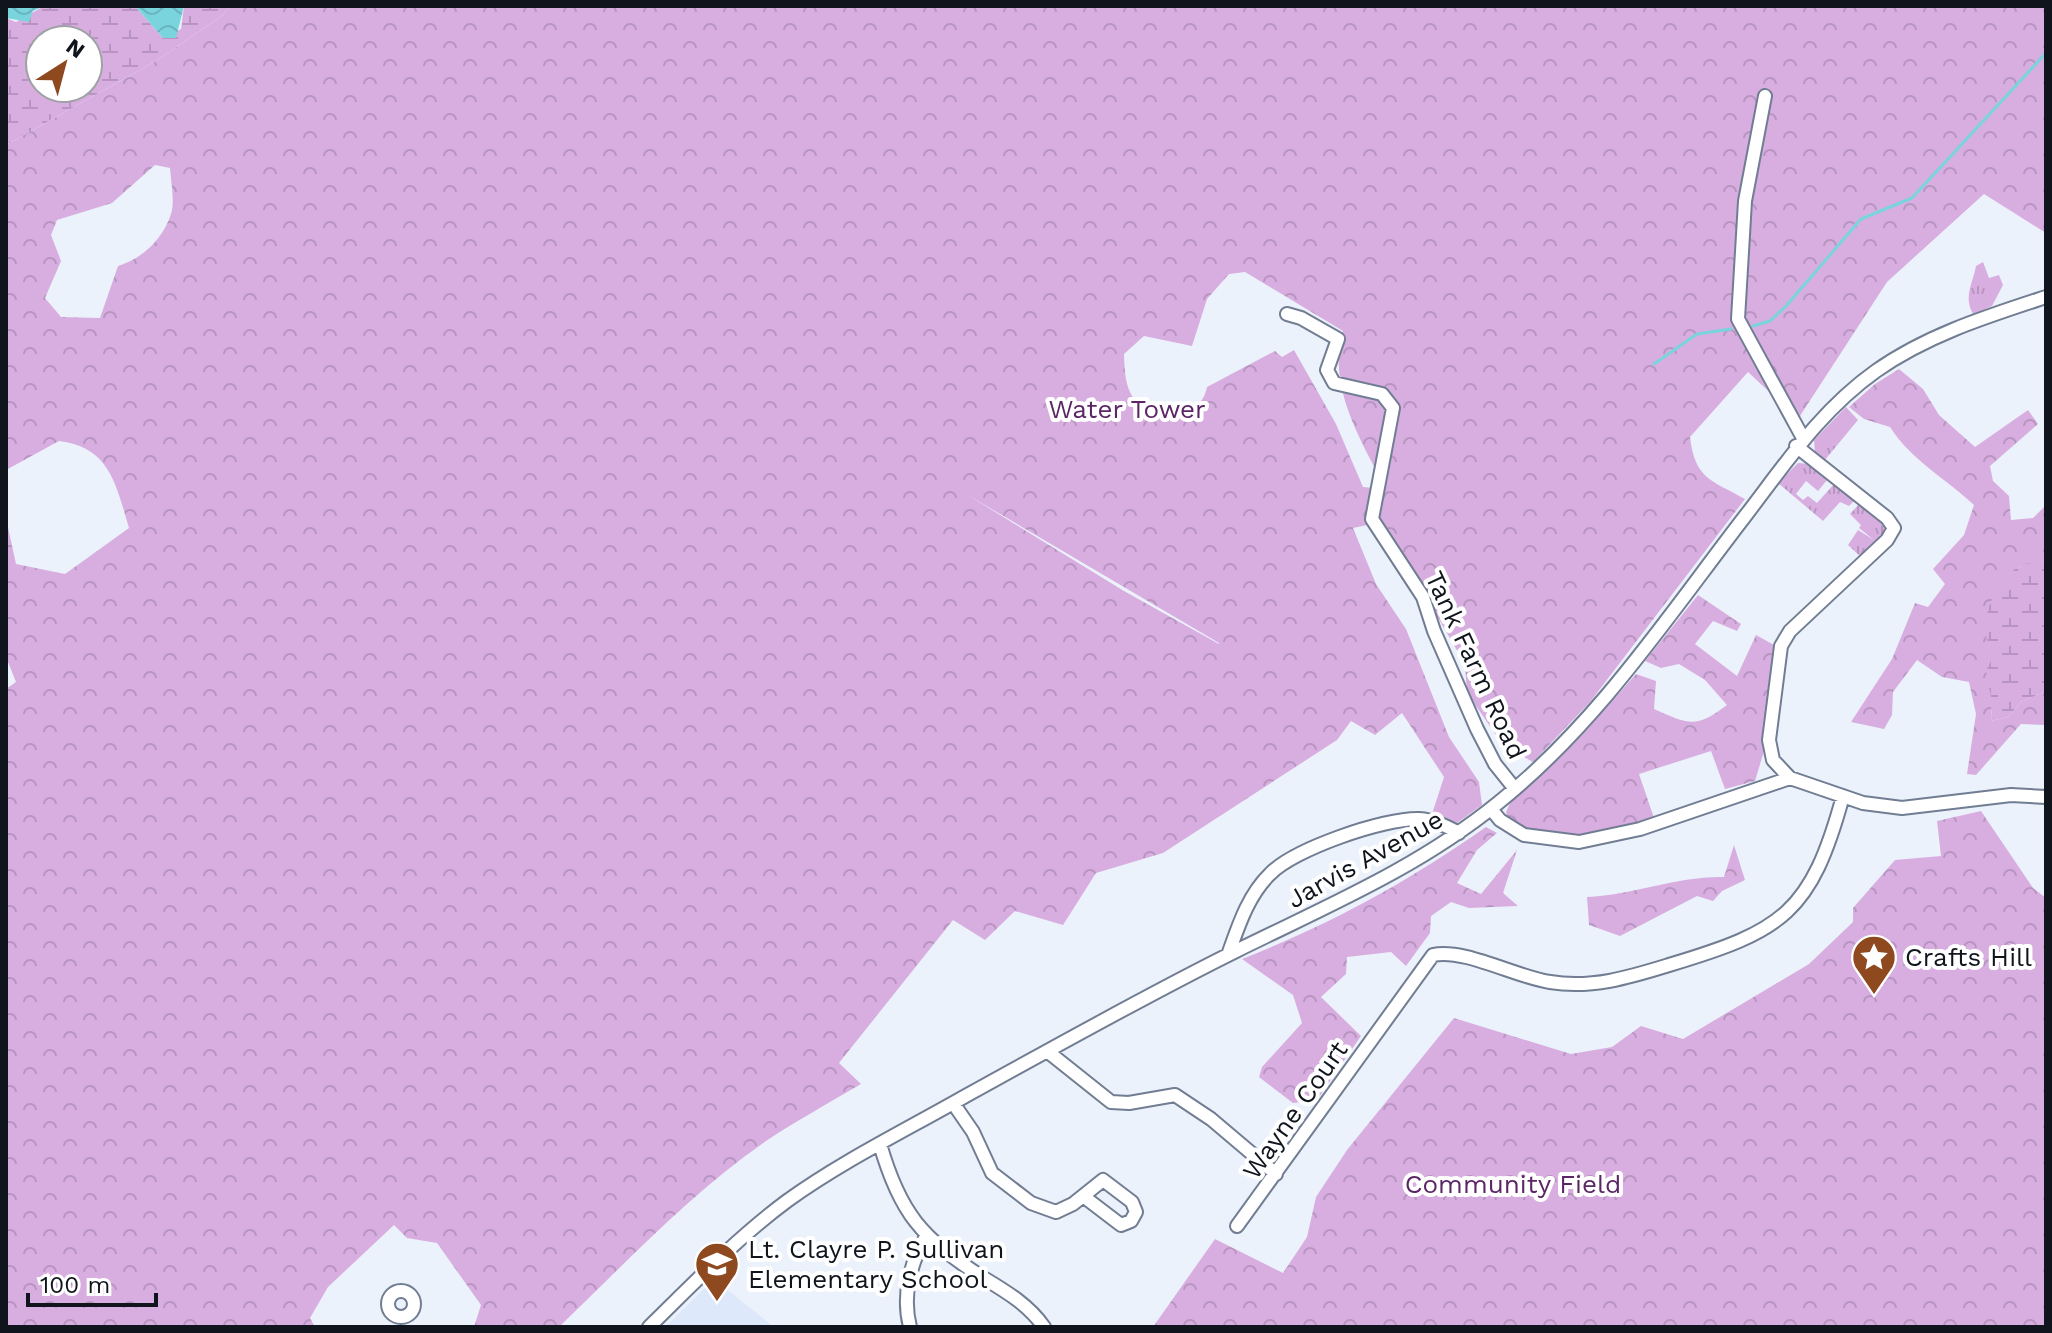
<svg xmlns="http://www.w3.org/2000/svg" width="2052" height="1333" viewBox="0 0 2052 1333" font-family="'Work Sans',sans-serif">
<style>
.built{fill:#dee8fb}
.grass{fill:url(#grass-tufts)}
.forest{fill:url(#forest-crowns);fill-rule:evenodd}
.wetland{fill:url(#wetland-marsh);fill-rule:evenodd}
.water{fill:url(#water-waves)}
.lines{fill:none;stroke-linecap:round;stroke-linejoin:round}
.stream{stroke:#79d4de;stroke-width:3}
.minor-casing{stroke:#717d93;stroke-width:16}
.minor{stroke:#fff;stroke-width:12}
.labels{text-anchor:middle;stroke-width:8;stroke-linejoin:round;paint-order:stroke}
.park-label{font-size:26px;fill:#5b2665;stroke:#fff}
.street-label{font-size:26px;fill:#10151d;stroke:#fff}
.poi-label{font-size:26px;fill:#10151d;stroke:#fff;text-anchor:start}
</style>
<defs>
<pattern id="grass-tufts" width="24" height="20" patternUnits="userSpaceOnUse" patternTransform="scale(2)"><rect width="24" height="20" fill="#d8aee0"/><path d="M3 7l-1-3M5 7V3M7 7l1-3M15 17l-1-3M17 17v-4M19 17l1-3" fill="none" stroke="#b895c0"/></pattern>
<pattern id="forest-crowns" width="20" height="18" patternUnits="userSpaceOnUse" patternTransform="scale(2)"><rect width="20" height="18" fill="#d8aee0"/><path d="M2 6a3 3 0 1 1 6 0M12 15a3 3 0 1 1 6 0" fill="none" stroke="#b895c0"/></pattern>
<pattern id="wetland-marsh" width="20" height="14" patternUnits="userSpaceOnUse" patternTransform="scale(2)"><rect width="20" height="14" fill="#d8aee0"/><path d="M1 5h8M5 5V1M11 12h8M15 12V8" fill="none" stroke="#b895c0"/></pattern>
<pattern id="water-waves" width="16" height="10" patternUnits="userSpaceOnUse" patternTransform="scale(2)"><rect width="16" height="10" fill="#79d4de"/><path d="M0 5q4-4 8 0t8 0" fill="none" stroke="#68b5be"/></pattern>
</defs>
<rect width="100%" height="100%" fill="#ecf2fb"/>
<path class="built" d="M 714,1279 L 774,1327 L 665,1327 Z"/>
<path class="grass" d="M 1983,262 L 1989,278 L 1999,275 L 2003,285 L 1992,306 L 1973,314 C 1963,297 1973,283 1976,266 Z
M 1846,407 L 1858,420 L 1824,461 L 1815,452 L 1814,440 Z
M 1798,463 L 1810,464 L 1827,480 L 1818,491 L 1806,481 L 1796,494 L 1803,500 L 1808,496 L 1817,503 L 1835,483 L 1855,500 L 1849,506 L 1840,502 L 1823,521 L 1778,483 Z
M 1860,503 L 1884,522 L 1887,529 L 1861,557 L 1848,545 L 1858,530 L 1874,540 L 1859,528 L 1861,525 L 1850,514 Z"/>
<path class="forest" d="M 230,6 L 2046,6 L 2046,233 L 1984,194 L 1887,282 L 1798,419 L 1748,372 L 1690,437 C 1695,479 1711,480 1745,499 L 1590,702 L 1533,762 L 1503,745 L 1467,693 L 1465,664 L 1382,522 L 1353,528 L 1376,584 L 1406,629 L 1449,737 L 1479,782 L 1482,805 L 1457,823 L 1431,817 L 1444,777 L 1402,713 L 1375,735 L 1351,721 L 1337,740 L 1163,853 L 1096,873 L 1063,925 L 1015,911 L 985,940 L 953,920 L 839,1063 L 861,1084 C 829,1103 796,1121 766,1141 C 689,1194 626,1263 559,1327 L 474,1327 L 481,1305 L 437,1243 L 407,1238 L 394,1225 L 328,1287 L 310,1318 L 315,1327 L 6,1327 L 6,689 L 16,682 L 6,657 L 6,518 L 16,564 L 65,574 L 129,528 C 116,485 110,447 59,441 L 6,470 L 6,145 L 156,61 L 223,15 ZM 155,165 L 170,168 C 171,182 175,202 171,214 C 163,239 142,259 118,266 L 100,318 L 61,317 L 45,298 L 61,261 L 51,235 L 57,220 L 112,203 ZM 1245,272 L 1343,331 C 1326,385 1362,443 1386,489 L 1363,487 L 1336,424 L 1294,350 L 1282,357 L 1275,351 L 1207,387 C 1202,413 1178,415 1156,419 C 1128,399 1125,388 1124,354 L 1144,336 L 1192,346 L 1207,299 L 1229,274 ZM 966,494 L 1219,643 L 1219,644 L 1124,591 Z
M 1899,369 L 1923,389 L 1939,415 L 1975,447 L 2028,410 L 2038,424 L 1990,466 L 1993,481 L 2009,496 L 2011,520 L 2033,518 L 2046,505 L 2046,561 L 2018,567 L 1995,653 L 1991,721 L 2008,717 L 2021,702 L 2046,691 L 2046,725 L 2021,724 L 1976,775 L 1967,774 L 1976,714 L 1969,682 L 1942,677 L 1917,660 L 1893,692 L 1892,715 L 1884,729 L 1851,722 L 1892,659 L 1915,603 L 1928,607 L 1945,584 L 1933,569 L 1964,535 L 1974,505 C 1945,478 1911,460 1890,427 L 1864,419 L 1849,407 L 1875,384 Z
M 1698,595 L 1741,624 L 1737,631 L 1713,621 L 1695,644 L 1737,676 L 1756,635 L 1774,645 L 1764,751 L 1755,781 L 1725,789 L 1711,751 L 1639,774 L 1654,818 C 1611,838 1552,846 1509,823 L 1506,812 L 1510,803 L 1583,734 L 1636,674 L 1656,681 L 1654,709 C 1688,724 1696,729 1727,705 L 1705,680 L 1679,664 L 1661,668 L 1645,661 Z
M 1981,811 L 2033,888 L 2046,898 L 2046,1327 L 1153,1327 L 1215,1239 L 1283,1273 L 1307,1237 L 1316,1197 L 1347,1150 L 1454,1018 L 1571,1054 L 1612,1047 L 1641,1026 L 1683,1039 L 1809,964 L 1853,922 L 1853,908 L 1895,860 L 1941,856 L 1937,821 Z
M 1486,827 L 1497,833 L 1477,850 L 1457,883 L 1481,894 L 1517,850 L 1503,893 L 1518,906 L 1469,908 L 1451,902 L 1431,916 L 1430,933 L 1406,966 L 1391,952 L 1347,957 L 1346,974 L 1321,997 L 1361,1036 L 1317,1100 L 1293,1103 L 1259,1077 L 1262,1067 L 1302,1023 L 1293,995 L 1242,959 C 1335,922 1404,884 1486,827 Z
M 1734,845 L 1745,880 L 1722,891 L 1713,901 L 1697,896 L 1620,936 L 1589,925 L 1587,897 C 1634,895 1677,876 1724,877 Z"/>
<path class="wetland" d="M 44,6 L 135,6 L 163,38 L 181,29 L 184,6 L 230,6 L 223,15 L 156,61 L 6,145 L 6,18 L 16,22 ZM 40,40 L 88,40 L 88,88 L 40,88 Z
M 2046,561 L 2046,691 L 2021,702 L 2008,717 L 1991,721 L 1992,702 L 1986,671 L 1995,653 C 1972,632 1995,576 2021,566 C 2028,563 2038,562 2046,561 Z"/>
<path class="water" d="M 6,6 L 44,6 L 33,11 L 29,22 L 6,18 Z
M 135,6 L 184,6 L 176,38 L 163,38 Z"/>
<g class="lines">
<path class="stream" d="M 1753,326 L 1770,321 L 1786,306 L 1861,219 L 1912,198 L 2046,53
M 1654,364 L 1697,334 L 1731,329"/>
<g class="minor-casing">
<path id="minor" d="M 1765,96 L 1745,201 L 1738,319 L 1803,438
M 1287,314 L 1301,318 L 1338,339 L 1327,370 L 1334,383 L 1382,394 L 1393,408 L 1372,519 L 1423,597 L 1434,631 L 1477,729 L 1495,764 L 1515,789
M 1790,778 L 1773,760 L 1769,740 L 1781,646 L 1790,631 L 1887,540 L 1894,528 L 1887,518 L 1796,446
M 1491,809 L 1500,820 L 1524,835 L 1579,842 L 1640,829 L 1790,778 L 1863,803 L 1902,808 L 2011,795 L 2046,797
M 1228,955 C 1238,927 1248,895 1270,874 C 1294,849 1384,818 1419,819 C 1434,820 1446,826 1459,833
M 1047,1051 L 1111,1102 L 1129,1103 L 1175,1095 L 1211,1119 L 1276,1174
M 953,1103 L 973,1132 L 992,1173 L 1031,1203 L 1056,1212 L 1073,1204 L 1103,1180 L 1132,1202 L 1136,1212 L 1131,1221 L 1121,1225 L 1083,1196
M 880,1144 C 900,1214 922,1238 982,1277 C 1005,1291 1028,1304 1044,1327
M 1237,1226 L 1433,955 C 1464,948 1516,977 1550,982 C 1592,989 1630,977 1669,965 C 1783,931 1811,913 1843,796
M388 1304a13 13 0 1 1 26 0a13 13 0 1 1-26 0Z
M 649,1327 C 693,1284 737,1238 787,1201 C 841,1162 904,1131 962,1098 C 1053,1048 1143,997 1236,951 C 1327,906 1418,868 1498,803 C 1598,723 1668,616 1746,515 C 1786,463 1821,410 1876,371 C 1927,335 1988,316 2046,297
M 910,1327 C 902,1296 910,1262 927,1235"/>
</g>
<use href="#minor" class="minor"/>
</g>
<defs>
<g id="sight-pin" transform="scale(2.3)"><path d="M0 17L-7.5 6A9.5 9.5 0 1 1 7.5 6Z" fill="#8e491f" stroke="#fff"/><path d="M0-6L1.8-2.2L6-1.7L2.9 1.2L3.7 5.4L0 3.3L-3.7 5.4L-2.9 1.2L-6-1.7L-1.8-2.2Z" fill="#fff"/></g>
<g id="school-pin" transform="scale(2.3)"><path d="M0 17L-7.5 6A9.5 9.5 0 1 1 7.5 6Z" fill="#8e491f" stroke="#fff"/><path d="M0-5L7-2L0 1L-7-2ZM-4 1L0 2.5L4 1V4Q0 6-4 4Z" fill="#fff"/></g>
</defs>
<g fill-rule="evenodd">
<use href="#sight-pin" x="1874" y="957"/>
<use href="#school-pin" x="717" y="1264"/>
</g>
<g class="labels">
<g class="park-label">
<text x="1127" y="418">Water Tower</text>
<text x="1513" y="1193">Community Field</text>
</g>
<g class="street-label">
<text transform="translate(1476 665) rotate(65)" y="9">Tank Farm Road</text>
<text transform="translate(1365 859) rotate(-29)" y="9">Jarvis Avenue</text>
<text transform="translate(1295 1110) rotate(-55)" y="9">Wayne Court</text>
</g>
<g class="poi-label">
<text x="1905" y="966">Crafts Hill</text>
<text x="748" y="1258">Lt. Clayre P. Sullivan<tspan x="748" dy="30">Elementary School</tspan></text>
</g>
</g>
<rect width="2052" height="1333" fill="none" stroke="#10151d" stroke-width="16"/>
<g transform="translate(64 64) rotate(36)"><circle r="38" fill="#ffffff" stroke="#9fa1a5" stroke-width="2"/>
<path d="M0-6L14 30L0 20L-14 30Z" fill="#8e491f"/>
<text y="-12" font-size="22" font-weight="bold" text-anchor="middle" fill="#10151d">N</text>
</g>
<path d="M28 1293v12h128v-12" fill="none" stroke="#10151d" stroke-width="4"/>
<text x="40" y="1293" font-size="24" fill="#10151d" stroke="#ffffff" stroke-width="6" paint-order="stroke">100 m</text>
</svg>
